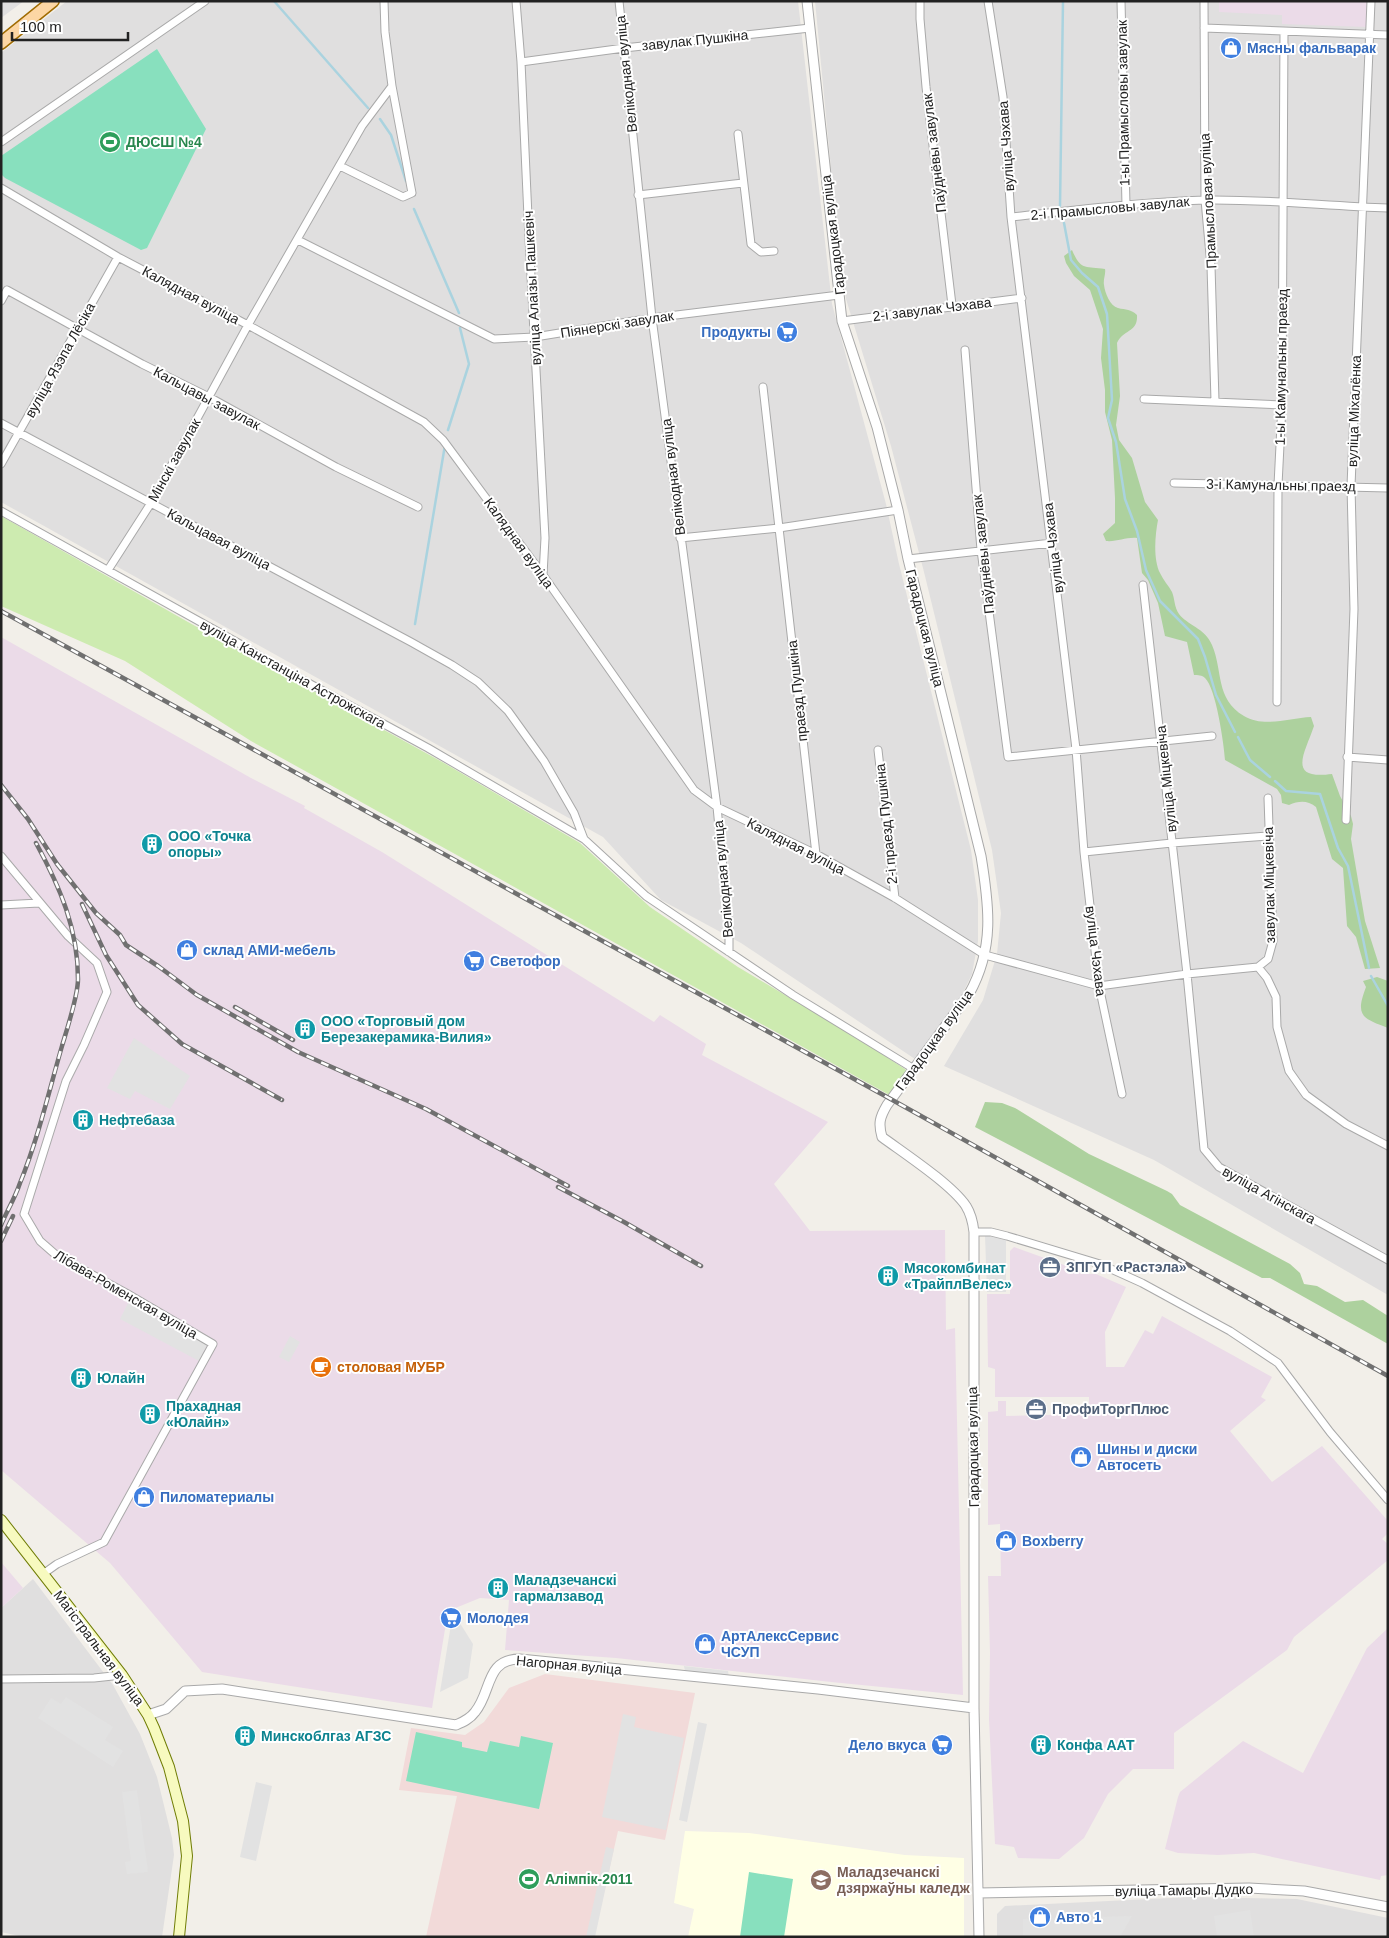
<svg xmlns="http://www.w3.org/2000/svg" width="1389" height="1938" viewBox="0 0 1389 1938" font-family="Helvetica,sans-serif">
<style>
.residential{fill:#e0dfdf}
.commercial{fill:#f2dad9}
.industrial{fill:#ebdbe8}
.education{fill:#ffffe5}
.grass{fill:#cdebb0}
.forest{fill:#add19e}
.pitch{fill:#88e0be}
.parking{fill:#e2e2e2}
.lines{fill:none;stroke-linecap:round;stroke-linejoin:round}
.stream{stroke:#aad3df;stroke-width:2.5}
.minor-casing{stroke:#a9a9a9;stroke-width:9}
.tertiary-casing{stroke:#a9a9a9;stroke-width:11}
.secondary-casing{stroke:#707d05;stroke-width:12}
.primary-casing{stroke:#a06b00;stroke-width:14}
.minor{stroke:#fff;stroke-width:7}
.tertiary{stroke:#fff;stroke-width:9}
.secondary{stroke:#f7fabf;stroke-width:10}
.primary{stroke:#fcd6a4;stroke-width:11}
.rail-casing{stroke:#707070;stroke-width:4.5}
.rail{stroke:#fff;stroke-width:2.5;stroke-dasharray:8;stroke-linecap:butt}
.labels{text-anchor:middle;stroke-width:4;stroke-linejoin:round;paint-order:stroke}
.street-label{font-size:14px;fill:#222;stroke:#fff}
.shop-label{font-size:14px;font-weight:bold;fill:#366cbe;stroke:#fff;text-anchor:start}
.leisure-label{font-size:14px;font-weight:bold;fill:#27864d;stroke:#fff;text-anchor:start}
.culture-label{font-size:14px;font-weight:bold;fill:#0d838f;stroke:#fff;text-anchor:start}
.service-label{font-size:14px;font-weight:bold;fill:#4e5e75;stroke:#fff;text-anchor:start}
.food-label{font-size:14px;font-weight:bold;fill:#c56008;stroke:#fff;text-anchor:start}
.education-label{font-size:14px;font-weight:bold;fill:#785e54;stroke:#fff;text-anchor:start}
</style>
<rect width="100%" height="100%" fill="#f2efe9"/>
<path class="residential" d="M 1,1 L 24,1 L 1,18 Z
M 67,1 L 798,1 L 832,304 L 886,504 L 899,564 L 971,850 L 978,900 L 978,941 L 972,974 L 959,1001 L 915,1059 L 741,943 L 661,900 L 603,837 L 1,502 L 1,53 Z
M 815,1 L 1388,1 L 1388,1295 L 1154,1160 L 944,1066 L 983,1000 L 997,954 L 1001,913 L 992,850 L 924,572 L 891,446 L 846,299 L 838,242 Z
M 33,1579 L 113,1685 L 140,1734 L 157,1777 L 172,1838 L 174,1855 L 162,1937 L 24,1937 L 1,1932 L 1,1608 Z
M 1191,1897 L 1297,1899 L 1388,1918 L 1388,1937 L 997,1937 L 997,1914 L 1005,1906 Z"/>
<path class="commercial" d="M 545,1674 L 695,1693 L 665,1840 L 618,1831 L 594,1937 L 426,1937 L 457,1796 L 399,1790 L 411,1728 L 465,1735 L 484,1722 L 509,1688 Z"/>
<path class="industrial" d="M 1219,1 L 1367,1 L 1367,27 L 1282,24 L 1282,15 L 1219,12 Z
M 1,637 L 251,778 L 305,806 L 304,808 L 382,852 L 654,1022 L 660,1015 L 706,1044 L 702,1055 L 828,1122 L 774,1184 L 810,1231 L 945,1230 L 946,1330 L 955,1328 L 963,1695 L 831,1682 L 616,1658 L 505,1650 L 509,1600 L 480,1598 L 448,1611 L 432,1708 L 202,1672 L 110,1563 L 1,1470 Z
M 1014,1247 L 1089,1274 L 1096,1274 L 1126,1287 L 1105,1332 L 1106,1367 L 1124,1367 L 1145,1330 L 1153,1334 L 1162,1316 L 1272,1377 L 1261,1397 L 1266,1400 L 1230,1431 L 1272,1482 L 1322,1446 L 1388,1521 L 1388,1533 L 1382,1539 L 1388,1544 L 1388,1560 L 1294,1637 L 1287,1650 L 1174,1733 L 1174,1769 L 1133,1769 L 1108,1794 L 1084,1838 L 1059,1859 L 1018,1858 L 1014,1847 L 995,1844 L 989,1719 L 990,1653 L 988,1576 L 1001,1576 L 1000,1524 L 988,1525 L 988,1412 L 998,1411 L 998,1401 L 1006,1401 L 1006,1416 L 1089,1414 L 1089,1397 L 995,1397 L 995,1369 L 988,1367 L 987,1294 L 1010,1294 L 1010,1251 Z
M 1,1562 L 23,1588 L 1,1608 Z
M 1388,1628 L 1388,1875 L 1381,1876 L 1380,1880 L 1254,1853 L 1218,1855 L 1178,1853 L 1165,1849 L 1178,1797 L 1180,1792 L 1243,1741 L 1303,1773 L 1367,1648 Z"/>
<path class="education" d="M 685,1831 L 749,1833 L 905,1855 L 964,1858 L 964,1937 L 688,1937 L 694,1909 L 674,1903 Z"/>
<path class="grass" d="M 1,516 L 188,622 L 444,763 L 580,843 L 650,907 L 738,967 L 859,1039 L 911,1073 L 893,1097 L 251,741 L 125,661 L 1,606 Z"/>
<path class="forest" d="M 1072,250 C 1081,271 1085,266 1105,269 C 1106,274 1103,279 1104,285 C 1105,293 1110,306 1118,308 C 1126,310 1131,309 1137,315 C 1138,333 1123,329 1117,343 L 1120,396 L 1116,425 L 1119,440 L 1132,458 L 1145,502 L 1158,520 C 1155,535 1153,559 1160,573 C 1163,580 1169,586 1172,592 C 1175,599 1174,607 1179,614 C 1187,625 1205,628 1212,645 C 1223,670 1215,699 1244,716 C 1264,728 1289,718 1311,717 L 1314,726 C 1305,753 1286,780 1332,774 L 1340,796 L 1351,816 L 1353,824 L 1351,839 L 1365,921 L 1380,968 L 1365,969 L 1356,937 L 1347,926 L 1343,868 L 1332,859 L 1316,807 C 1307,800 1299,801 1289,805 L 1282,803 L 1281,795 L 1277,789 L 1225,760 C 1224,744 1216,688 1205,678 C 1202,675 1198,675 1194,675 L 1187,642 L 1165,636 L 1158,603 L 1148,580 L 1142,573 L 1137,538 C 1126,537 1117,542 1106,541 L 1103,534 L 1115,523 L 1115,498 L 1112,440 L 1105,412 L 1105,390 L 1101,358 L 1103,329 L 1090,290 L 1074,276 L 1066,263 L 1064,256 Z
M 1377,977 L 1388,981 L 1388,1028 C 1362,1018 1355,1016 1366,987 L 1363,981 Z
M 985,1102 L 1002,1103 L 1015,1108 L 1089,1154 L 1167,1191 L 1172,1194 L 1180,1205 L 1290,1264 L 1300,1273 L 1304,1284 L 1317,1286 L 1345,1302 L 1363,1300 L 1388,1316 L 1388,1344 L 1270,1278 L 1262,1278 L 975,1127 Z"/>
<path class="pitch" d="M 157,49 L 206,129 L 147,248 L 141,250 L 5,178 L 1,174 L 1,156 Z
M 416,1732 L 462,1742 L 462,1747 L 487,1752 L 490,1741 L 519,1747 L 521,1736 L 553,1743 L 539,1809 L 406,1781 Z
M 749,1872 L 793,1879 L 784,1937 L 740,1937 Z"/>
<path class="parking" d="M 134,1038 L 190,1076 L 170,1109 L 135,1091 L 130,1099 L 107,1088 Z
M 985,1235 L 1006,1240 L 1006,1292 L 987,1292 Z
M 128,1303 L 207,1345 L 199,1361 L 120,1319 Z
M 290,1336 L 300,1342 L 289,1362 L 279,1357 Z
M 453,1612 L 473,1644 L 468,1678 L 440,1692 Z
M 684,1666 L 728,1671 L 729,1677 L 685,1671 Z
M 66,1697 L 113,1727 L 105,1740 L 123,1751 L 113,1767 L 38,1718 L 51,1698 L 61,1704 Z
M 623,1714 L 636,1717 L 634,1727 L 684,1738 L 666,1830 L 602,1817 Z
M 698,1722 L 707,1724 L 687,1822 L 679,1820 Z
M 256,1782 L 272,1786 L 256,1861 L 240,1857 Z
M 137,1790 L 148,1872 L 127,1874 L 125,1862 L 131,1861 L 122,1792 Z
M 606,1847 L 614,1849 L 595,1937 L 586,1937 Z
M 1250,1910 L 1254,1937 L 1217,1937 L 1214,1916 Z
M 1132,1916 L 1120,1937 L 1023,1937 L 1023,1919 Z"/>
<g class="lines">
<path class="stream" d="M 274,1 L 368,108
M 380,119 L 391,135 L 406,181
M 1060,206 L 1063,1
M 414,209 L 459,313
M 1064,223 L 1071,260 L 1082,273 L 1098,287 L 1107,314 L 1112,400 L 1108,418 L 1116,442 L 1125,499 L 1137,531 L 1146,570 L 1160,601 L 1198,639 L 1205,657 L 1216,695 L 1235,732
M 448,430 L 469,364 L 460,328
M 415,624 L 445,445
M 1238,737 L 1250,760 L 1270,777
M 1275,781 L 1286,791 L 1320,794 L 1338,848 L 1348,866 L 1369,968
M 1371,976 L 1388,1006"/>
<g class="minor-casing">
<path id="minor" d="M 516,1 L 521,62 L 529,239 L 545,538 L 543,575
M 619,1 L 652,318 L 717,807 L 729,929 L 729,952
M 920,1 L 920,19 L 926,87 L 952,305
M 988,1 L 1003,97 L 1011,217 L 1076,749 L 1084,852 L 1099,986 L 1122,1094
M 1121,1 L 1126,205
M 1204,1 L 1205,200 L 1211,266 L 1215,401
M 1204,28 L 1388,35
M 521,62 L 624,48 L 810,28
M 738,134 L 751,244 L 761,252 L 774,251
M 1,142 L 205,1
M 340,166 L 403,197 L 412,193 L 392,86
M 1,188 L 118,257 L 248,325 L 424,422 L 443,440 L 543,575 L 694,790 L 717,807 L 816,854 L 895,898 L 985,955 L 1099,986 L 1187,974 L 1258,967
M 638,195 L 743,183
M 1011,217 C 1076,210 1140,202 1205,200 C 1266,199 1327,206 1388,208
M 298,240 L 494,339 L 535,337 L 652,318 L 839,295
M 1,301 L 7,290 L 142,364 L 209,397 L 336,467 L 418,507
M 842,321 L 1022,298
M 965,350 L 981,550 L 1008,757 L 1212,736
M 763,387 L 816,854
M 1144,399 L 1282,405
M 1,423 L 411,642 L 452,665 L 478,682 L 508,711 L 544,761 L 574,813 L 584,839
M 1,464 L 118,257
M 1174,483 L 1388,488
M 1,511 L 240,644 L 268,661 L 428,748 L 584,839 L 646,896 L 793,995 L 914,1069
M 680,538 L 779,528 L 898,510
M 908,559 L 1052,543
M 108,570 L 151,503 L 248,325 L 362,126 L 392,86 L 385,32 L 384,1
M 1143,585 L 1187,974 L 1204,1149 L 1219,1167 L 1388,1260
M 1277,702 L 1278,485 L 1282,405 L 1284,32
M 878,750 L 895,898
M 1347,757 L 1388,760
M 1346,820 L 1354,609 L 1351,486 L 1371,1
M 1084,852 L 1172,843 L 1268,836
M 1,856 L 68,936 L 97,963 L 107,992 L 84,1045 L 66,1081 L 24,1214 L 40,1241 L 56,1255 L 126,1293 L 213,1344 L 104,1542 L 57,1564 L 43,1574
M 1,905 L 39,903
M 1258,967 L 1267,978 L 1276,997 L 1277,1027 L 1289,1071 L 1306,1095 L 1346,1124 L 1388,1146
M 1258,967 L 1268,959 L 1273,941 L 1268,798
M 974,1232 L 991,1232 L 1007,1236 L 1100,1264 L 1142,1283 L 1230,1331 L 1278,1363 L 1330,1432 L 1388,1500
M 1,1679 L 94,1678 L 122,1675"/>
</g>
<g class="tertiary-casing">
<path id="tertiary" d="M 807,1 L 842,321 L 877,427 L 898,510 L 908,559 L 981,856 C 989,905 995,948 969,994 L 887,1105 C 880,1117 878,1123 882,1137 C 905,1154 951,1184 966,1206 C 971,1214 973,1223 974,1232 L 974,1708 L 979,1937
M 148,1715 L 166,1709 L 185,1691 L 222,1689 L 456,1725 C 463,1722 470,1719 475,1712 C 492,1692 485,1659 520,1659 L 818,1689 L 974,1708
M 979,1893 L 1249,1888 L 1304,1891 L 1388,1907"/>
</g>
<g class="secondary-casing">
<path id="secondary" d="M 1,1520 L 122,1675 L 148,1715 L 154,1728 L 169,1767 L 183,1821 L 187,1856 L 179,1937"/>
</g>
<g class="primary-casing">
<path id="primary" d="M 1,43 L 53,1"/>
</g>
<use href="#minor" class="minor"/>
<use href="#tertiary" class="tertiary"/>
<use href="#secondary" class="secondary"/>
<use href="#primary" class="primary"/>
<g class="rail-casing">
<path id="rail" d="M 1,611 L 887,1097 L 1388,1376
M 1,785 L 28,819 L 57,864 L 96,913 L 120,935 L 126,945 L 158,966 L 197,995 L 298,1052 L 426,1109 L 568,1186
M 82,904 L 106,955 L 138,1005 L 182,1044 L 282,1100
M 235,1007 L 293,1040
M 558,1187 L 624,1222 L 701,1266
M 1,1225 C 7,1211 15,1198 20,1183 C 38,1139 49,1091 62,1046 C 67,1029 78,996 78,979 C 78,929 60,887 36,843
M 1,1241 L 13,1216"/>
</g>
<use href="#rail" class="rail"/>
</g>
<defs>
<g id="shop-disc" transform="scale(1.125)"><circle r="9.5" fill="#3f7fe0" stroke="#fff"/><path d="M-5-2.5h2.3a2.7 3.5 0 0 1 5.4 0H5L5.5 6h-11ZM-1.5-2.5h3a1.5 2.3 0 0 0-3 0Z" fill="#fff"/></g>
<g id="stadium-disc" transform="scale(1.125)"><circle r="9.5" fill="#2e9e5b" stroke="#fff"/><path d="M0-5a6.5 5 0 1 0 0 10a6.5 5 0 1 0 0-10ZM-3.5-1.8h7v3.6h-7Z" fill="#fff"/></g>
<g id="supermarket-disc" transform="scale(1.125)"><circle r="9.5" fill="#3f7fe0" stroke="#fff"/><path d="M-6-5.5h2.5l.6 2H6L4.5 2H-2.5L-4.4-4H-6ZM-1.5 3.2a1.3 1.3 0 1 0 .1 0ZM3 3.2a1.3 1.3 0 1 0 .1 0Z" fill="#fff"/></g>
<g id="building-disc" transform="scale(1.125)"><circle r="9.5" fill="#0f9aa8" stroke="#fff"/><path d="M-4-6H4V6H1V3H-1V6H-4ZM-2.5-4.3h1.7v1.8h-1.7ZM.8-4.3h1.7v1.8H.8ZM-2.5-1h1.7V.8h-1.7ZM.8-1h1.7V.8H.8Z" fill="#fff"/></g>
<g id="office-disc" transform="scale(1.125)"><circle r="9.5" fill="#5c6f8a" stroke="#fff"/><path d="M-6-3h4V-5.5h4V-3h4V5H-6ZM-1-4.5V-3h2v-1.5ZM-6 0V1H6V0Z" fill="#fff"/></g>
<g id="cafe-disc" transform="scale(1.125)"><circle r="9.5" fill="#e8710a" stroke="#fff"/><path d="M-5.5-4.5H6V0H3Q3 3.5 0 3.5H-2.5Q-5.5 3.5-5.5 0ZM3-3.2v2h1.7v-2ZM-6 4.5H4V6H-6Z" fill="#fff"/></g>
<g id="university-disc" transform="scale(1.125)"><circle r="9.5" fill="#8d6e63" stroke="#fff"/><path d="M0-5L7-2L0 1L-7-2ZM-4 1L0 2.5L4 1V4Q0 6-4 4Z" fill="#fff"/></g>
</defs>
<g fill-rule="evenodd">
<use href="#shop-disc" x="1231" y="48"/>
<use href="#stadium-disc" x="110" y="142"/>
<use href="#supermarket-disc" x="787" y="332"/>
<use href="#building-disc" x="152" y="844"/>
<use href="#shop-disc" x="187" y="950"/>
<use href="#supermarket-disc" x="474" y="961"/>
<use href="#building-disc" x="305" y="1029"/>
<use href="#building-disc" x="83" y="1120"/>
<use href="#office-disc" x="1050" y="1267"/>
<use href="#building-disc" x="888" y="1276"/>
<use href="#cafe-disc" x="321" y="1367"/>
<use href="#building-disc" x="81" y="1378"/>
<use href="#office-disc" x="1036" y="1409"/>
<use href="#building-disc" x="150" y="1414"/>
<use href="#shop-disc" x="1081" y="1457"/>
<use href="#shop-disc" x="144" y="1497"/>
<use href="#shop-disc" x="1006" y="1541"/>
<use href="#building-disc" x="498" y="1588"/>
<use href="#supermarket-disc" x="451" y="1618"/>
<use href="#shop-disc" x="705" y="1644"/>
<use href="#building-disc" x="245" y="1736"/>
<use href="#supermarket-disc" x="942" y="1745"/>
<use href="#building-disc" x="1041" y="1745"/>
<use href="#stadium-disc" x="529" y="1879"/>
<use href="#university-disc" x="821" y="1880"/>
<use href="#shop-disc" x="1040" y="1917"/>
</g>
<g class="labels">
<g class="street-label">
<text transform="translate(695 40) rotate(-6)" y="5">завулак Пушкіна</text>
<text transform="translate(626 74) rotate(-96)" y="5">Велікодная вуліца</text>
<text transform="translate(1123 103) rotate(-91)" y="5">1-ы Прамысловы завулак</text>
<text transform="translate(1006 146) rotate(-94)" y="5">вуліца Чэхава</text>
<text transform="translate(934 153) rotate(-97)" y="5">Паўднёвы завулак</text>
<text transform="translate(1208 201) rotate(-93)" y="5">Прамысловая вуліца</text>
<text transform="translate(1110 208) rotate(-5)" y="5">2-і Прамысловы завулак</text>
<text transform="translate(833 235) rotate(-97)" y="5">Гарадоцкая вуліца</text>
<text transform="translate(532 288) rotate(-93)" y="5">вуліца Алаізы Пашкевіч</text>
<text transform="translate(191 295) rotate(28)" y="5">Калядная вуліца</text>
<text transform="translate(932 309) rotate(-7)" y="5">2-і завулак Чэхава</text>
<text transform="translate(617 324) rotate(-9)" y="5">Піянерскі завулак</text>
<text transform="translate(60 360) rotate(-61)" y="5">вуліца Язэпа Лёсіка</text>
<text transform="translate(1281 367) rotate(-89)" y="5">1-ы Камунальны праезд</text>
<text transform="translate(207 398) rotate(28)" y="5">Кальцавы завулак</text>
<text transform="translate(1354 411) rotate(-88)" y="5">вуліца Міхалёнка</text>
<text transform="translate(174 460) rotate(-61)" y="5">Мінскі завулак</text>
<text transform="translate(673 477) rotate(-97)" y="5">Велікодная вуліца</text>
<text transform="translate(1281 485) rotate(1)" y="5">3-і Камунальны праезд</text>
<text transform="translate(219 539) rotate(28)" y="5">Кальцавая вуліца</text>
<text transform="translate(519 543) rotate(54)" y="5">Калядная вуліца</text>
<text transform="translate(1053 548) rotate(-97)" y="5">вуліца Чэхава</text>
<text transform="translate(983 554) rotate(-96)" y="5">Паўднёвы завулак</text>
<text transform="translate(925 628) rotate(76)" y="5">Гарадоцкая вуліца</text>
<text transform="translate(293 674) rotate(29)" y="5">вуліца Канстанціна Астрожскага</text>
<text transform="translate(797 691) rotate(-96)" y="5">праезд Пушкіна</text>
<text transform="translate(1166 779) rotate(-96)" y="5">вуліца Міцкевіча</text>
<text transform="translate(886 824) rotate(-96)" y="5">2-і праезд Пушкіна</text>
<text transform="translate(796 846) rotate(27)" y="5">Калядная вуліца</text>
<text transform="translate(723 879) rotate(-95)" y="5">Велікодная вуліца</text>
<text transform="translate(1269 885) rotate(-91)" y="5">завулак Міцкевіча</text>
<text transform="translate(1096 951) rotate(83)" y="5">вуліца Чэхава</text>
<text transform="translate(934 1040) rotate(-54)" y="5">Гарадоцкая вуліца</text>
<text transform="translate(1269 1195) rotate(29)" y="5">вуліца Агінскага</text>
<text transform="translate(126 1294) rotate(30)" y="5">Лібава-Роменская вуліца</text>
<text transform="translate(973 1447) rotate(-91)" y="5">Гарадоцкая вуліца</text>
<text transform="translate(99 1648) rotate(53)" y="5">Магістральная вуліца</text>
<text transform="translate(569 1665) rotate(5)" y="5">Нагорная вуліца</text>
<text transform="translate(1184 1890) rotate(-1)" y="5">вуліца Тамары Дудко</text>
</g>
<g class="shop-label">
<text x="1247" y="53">Мясны фальварак</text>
<text x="771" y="337" text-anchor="end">Продукты</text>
<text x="203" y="955">склад АМИ-мебель</text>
<text x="490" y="966">Светофор</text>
<text x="1097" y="1454">Шины и диски<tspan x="1097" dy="16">Автосеть</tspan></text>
<text x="160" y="1502">Пиломатериалы</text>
<text x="1022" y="1546">Boxberry</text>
<text x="467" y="1623">Молодея</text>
<text x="721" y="1641">АртАлексСервис<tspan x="721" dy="16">ЧСУП</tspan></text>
<text x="926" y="1750" text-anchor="end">Дело вкуса</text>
<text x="1056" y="1922">Авто 1</text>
</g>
<g class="leisure-label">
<text x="126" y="147">ДЮСШ №4</text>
<text x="545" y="1884">Алімпік-2011</text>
</g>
<g class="culture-label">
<text x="168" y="841">ООО «Точка<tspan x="168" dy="16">опоры»</tspan></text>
<text x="321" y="1026">ООО «Торговый дом<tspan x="321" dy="16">Березакерамика-Вилия»</tspan></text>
<text x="99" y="1125">Нефтебаза</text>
<text x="904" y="1273">Мясокомбинат<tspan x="904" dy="16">«ТрайплВелес»</tspan></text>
<text x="97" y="1383">Юлайн</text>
<text x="166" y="1411">Прахадная<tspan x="166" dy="16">«Юлайн»</tspan></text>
<text x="514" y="1585">Маладзечанскі<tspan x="514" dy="16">гармалзавод</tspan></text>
<text x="261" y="1741">Минскоблгаз АГЗС</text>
<text x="1057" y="1750">Конфа ААТ</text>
</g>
<g class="service-label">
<text x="1066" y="1272">ЗПГУП «Растэла»</text>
<text x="1052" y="1414">ПрофиТоргПлюс</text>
</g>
<g class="food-label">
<text x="337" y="1372">столовая МУБР</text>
</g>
<g class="education-label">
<text x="837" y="1877">Маладзечанскі<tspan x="837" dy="16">дзяржаўны каледж</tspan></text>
</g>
</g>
<rect width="1389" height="1938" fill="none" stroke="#222222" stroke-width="5"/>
<path d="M12 32v8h116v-8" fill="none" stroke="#222222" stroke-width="2.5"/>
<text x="20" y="32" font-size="15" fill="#222222" stroke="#ffffff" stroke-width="4" paint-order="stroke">100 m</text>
</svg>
